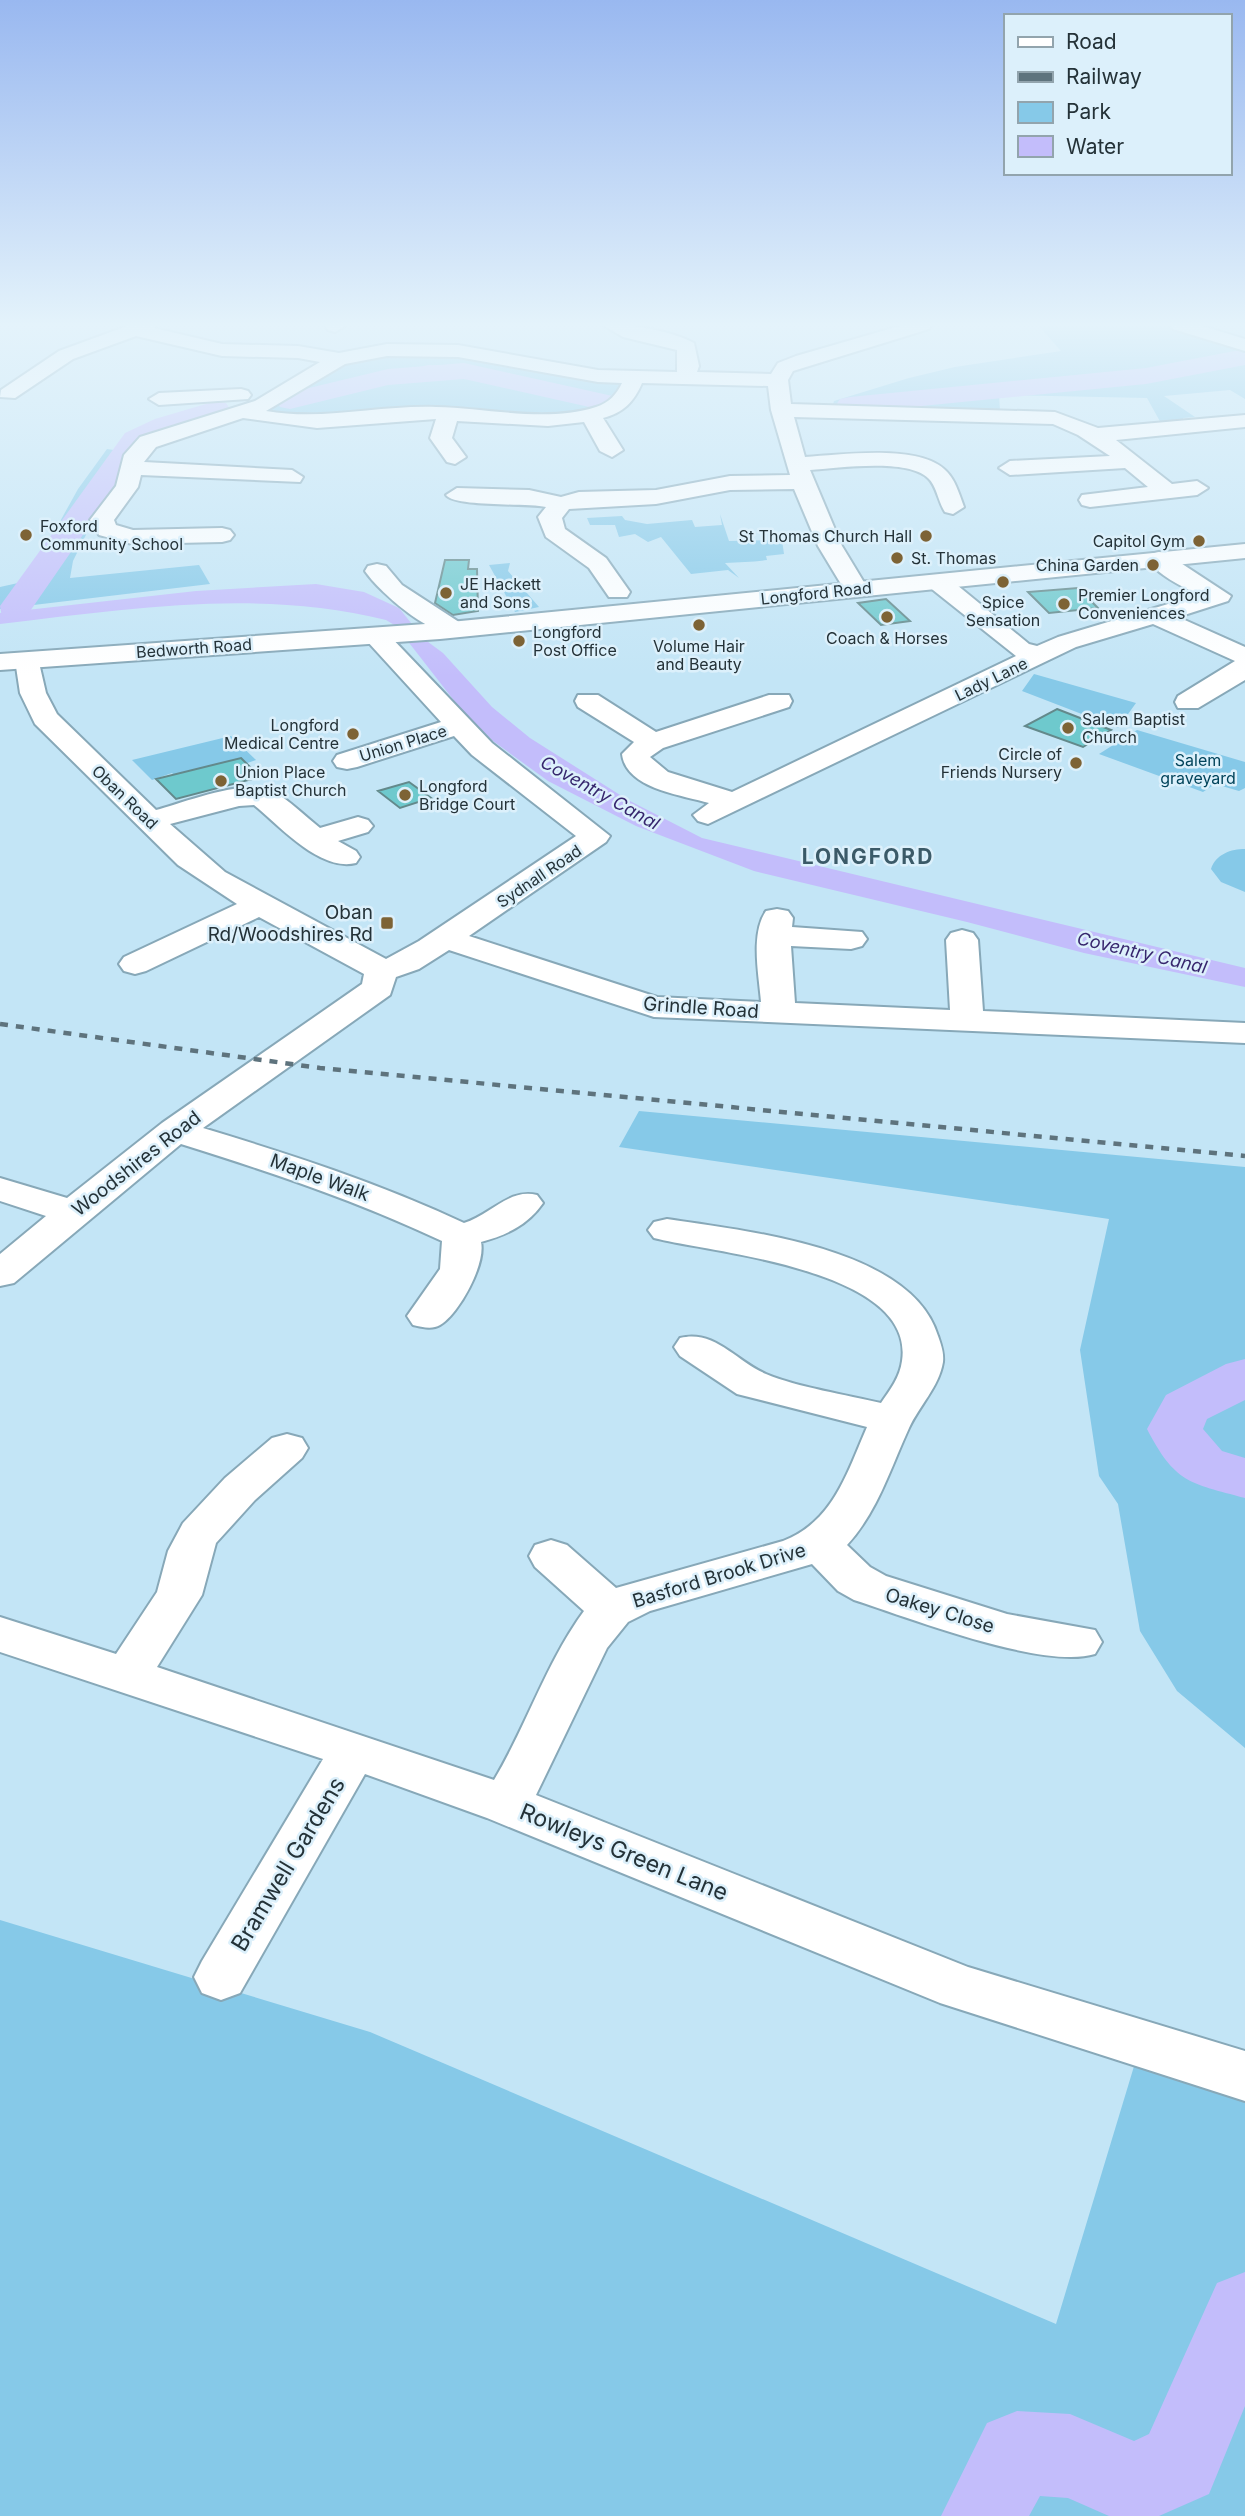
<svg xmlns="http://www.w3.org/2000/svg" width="1245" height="2516" viewBox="0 0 1245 2516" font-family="Inter,sans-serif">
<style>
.green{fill:#86c9e8}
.water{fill:#c3bdfb}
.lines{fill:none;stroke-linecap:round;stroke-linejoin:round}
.river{fill:#c3bdfb;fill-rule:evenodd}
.building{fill:#6ec9cd;stroke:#63898b;stroke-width:2}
.minor-casing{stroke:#87a8b8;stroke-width:4}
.major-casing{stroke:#87a8b8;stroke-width:4}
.minor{fill:#fff;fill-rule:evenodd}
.major{fill:#fff;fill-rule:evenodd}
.rail{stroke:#5e737d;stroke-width:4.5;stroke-dasharray:8 8;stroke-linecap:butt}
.poi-dot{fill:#7d6335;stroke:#dcf0fb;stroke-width:2.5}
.labels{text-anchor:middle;stroke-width:5;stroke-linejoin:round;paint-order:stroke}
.far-poi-label{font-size:16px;fill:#243238;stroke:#dcf0fb;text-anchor:start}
.far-street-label{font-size:16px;fill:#243238;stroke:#dcf0fb}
.far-park-label{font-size:16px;fill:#02445b;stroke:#dcf0fb}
.far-water-label{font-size:18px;font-style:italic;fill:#37276e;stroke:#dcf0fb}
.poi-label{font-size:19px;fill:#243238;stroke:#dcf0fb;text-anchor:end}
.street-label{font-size:19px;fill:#243238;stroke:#dcf0fb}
.far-district-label{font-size:21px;font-weight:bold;letter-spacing:2px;fill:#3b5a68;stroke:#dcf0fb}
.near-street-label{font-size:23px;fill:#243238;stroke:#dcf0fb}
</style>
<rect width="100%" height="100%" fill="#c3e5f6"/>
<path class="green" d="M 1038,325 L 1165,325 L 1245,350 L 1245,399 L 1230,390 L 1164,396 L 1195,417 L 1183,418 L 1186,423 L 1162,425 L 1147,398 L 999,395 L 1000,411 L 832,407 L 834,401 L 909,378 L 955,367 L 1061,351 Z
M 445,354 L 627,384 L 607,406 L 554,416 L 327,420 L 261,411 L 340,364 L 372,356 Z
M 107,449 L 127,452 L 73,561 L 70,578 L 199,565 L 210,584 L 0,609 L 0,587 L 27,581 L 78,489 Z
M 720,514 L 729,541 L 782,540 L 784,554 L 766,556 L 767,560 C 753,562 740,562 725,563 L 739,578 L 728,570 L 691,574 L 661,537 L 648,542 L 635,534 L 619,537 L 615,525 L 590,525 L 587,518 L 622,516 L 625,520 L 647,524 L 692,520 L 695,527 L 722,525 Z
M 510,563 L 508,571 L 539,607 L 515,612 L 489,565 Z
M 1034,674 L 1136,703 L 1118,728 L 1022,691 Z
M 1137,730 L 1245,762 L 1245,788 L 1239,791 L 1215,784 L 1203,792 L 1099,754 Z
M 231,736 L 256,760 L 184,785 L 172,773 L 152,780 L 132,760 Z
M 1245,849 L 1245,892 L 1221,882 L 1211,869 C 1216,854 1231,849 1245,849 Z
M 639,1111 L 1245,1167 L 1245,1748 L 1177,1691 L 1140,1631 L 1118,1504 L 1099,1476 L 1080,1350 L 1109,1219 L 619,1147 Z
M 0,1920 L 370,2032 L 1056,2324 L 1135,2063 L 1245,2101 L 1245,2516 L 0,2516 Z"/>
<path class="water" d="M 428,365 L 463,367 L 491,377 L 410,370 Z
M 316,584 L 364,592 L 399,608 L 424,639 L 443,653 L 492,707 L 530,738 L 628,800 L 702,838 L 1245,968 L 1245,987 L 1084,953 L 967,922 L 754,871 L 636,826 L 548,781 L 493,741 L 459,707 L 396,626 L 386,620 C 259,588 128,609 0,624 L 0,613 L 196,591 Z"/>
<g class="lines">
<path class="river" d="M 1245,349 L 1245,365 L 1146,384 L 850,413 L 840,411 L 836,405 L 840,399 L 850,397 L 1146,368 Z
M 464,363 L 617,397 L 621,403 L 617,409 L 607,411 L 464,379 L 388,385 L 290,409 L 280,407 L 276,401 L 280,395 L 388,369 Z
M 216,401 L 226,403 L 230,409 L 226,415 L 175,431 L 145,445 L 26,617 L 14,620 L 2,617 L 0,606 L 125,433 L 155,419 Z
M 1245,1359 L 1245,1400 L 1207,1419 L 1203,1429 L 1222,1451 L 1245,1458 L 1245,1498 C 1189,1483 1175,1483 1147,1429 L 1166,1395 L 1226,1364 Z
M 1245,2272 L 1245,2406 L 1209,2494 L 1159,2516 L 1109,2516 L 1068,2498 L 1040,2496 L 1029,2516 L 941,2516 L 987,2423 L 1017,2411 L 1070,2414 L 1134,2441 L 1149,2434 L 1217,2283 Z"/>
</g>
<path class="building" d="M 445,560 L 469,560 L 468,569 L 477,569 L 478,611 L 453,615 L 435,603 Z
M 1078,588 L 1098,608 L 1049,613 L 1028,592 Z
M 886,599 L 910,621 L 881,625 L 858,603 Z
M 1057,709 L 1111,730 L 1083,747 L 1025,726 Z
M 241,758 L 260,777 L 176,799 L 156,779 Z
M 409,782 L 431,798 L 400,808 L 378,791 Z"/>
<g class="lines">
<g class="minor-casing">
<path id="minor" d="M 130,325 L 156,325 L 154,328 L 222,344 L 298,346 L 339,353 L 387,344 L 458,345 L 598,370 L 677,372 L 677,350 L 623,337 L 603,325 C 628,323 672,331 694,343 L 699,366 L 697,372 L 771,374 L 778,363 L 796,356 L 903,325 L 931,325 L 929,329 L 793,371 L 788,380 L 791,404 L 1055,412 L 1098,428 L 1245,415 L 1245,427 L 1116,440 L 1172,484 L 1197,481 L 1208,488 L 1197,495 L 1090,507 L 1082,505 L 1079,500 L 1082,495 L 1148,487 L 1125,468 L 1010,475 L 999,468 L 1010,461 L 1110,456 L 1078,435 L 1053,424 L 794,417 L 805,457 C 841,455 916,444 944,469 C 955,478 959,494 964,507 L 953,514 L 945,512 C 938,502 937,486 928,478 C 907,458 838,468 810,470 L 842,546 L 868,589 L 865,594 L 847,594 L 818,546 L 794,489 L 730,490 L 656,504 L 569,509 L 562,518 L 565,529 L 606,558 L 630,592 L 627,597 L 609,597 L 589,568 L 546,537 L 538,517 L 546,507 C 527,503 454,507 446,495 L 457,488 L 529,490 L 561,497 L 579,492 L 656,490 L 730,476 L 790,475 L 771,410 L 768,386 L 642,383 C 634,402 623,413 603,418 L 623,450 L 612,457 L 600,451 L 584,422 L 548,426 L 457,421 L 452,438 L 466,457 L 455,464 L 447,462 L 430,438 L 436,419 L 317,428 L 243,418 L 156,447 L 144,462 L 292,470 L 303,477 L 300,482 L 141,475 L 138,487 L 114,520 L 116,525 L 133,530 L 222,528 L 230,530 L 234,535 L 230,540 L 222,542 L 132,544 L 99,535 L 90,520 L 116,486 L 124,455 L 140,437 L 255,401 L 320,362 L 298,358 L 222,356 L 136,336 L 73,359 L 15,398 L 0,397 L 1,390 L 59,351 ZM 387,356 L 458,357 L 598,382 L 622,383 C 617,394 609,403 596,407 C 546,423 488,408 436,407 C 379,405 323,421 266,411 L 345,364 Z
M 325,325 L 344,325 L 345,326 L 335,332 L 328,330 Z
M 1170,325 L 1199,325 L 1245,339 L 1245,351 L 1173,329 Z
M 241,389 L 248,391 L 251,395 L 248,399 L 159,405 L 149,399 L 159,393 Z
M 1159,552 L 1167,554 L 1231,596 L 1228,601 L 1178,617 L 1245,647 L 1245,680 L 1198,708 L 1178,708 L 1175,702 L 1178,696 L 1235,661 L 1153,624 L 1076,647 L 708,824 L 698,821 L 693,815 L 709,803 C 682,795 626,789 622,754 L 634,742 L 578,707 L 575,701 L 578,695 L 598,695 L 656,732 L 769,695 L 789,695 L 792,701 L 789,707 L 663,748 L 650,757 L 668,772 L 732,792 L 1016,656 L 928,586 L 925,581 L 928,576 L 946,576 L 1029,644 L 1037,646 L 1058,637 L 1198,595 C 1180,585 1159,576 1147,559 L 1151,554 Z
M 377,564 L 386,566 L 402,585 L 462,624 L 466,629 L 462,634 C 435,641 380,593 365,571 L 368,566 Z
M 376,628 L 385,631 L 492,743 L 610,836 L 606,842 L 469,936 L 657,997 L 761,1002 C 759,976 750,934 766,911 L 777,909 L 788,911 L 793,918 L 792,927 L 862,932 L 867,939 L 862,946 L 851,949 L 791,946 L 795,1003 L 950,1010 L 946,940 L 951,933 L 962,930 L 973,933 L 978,940 L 983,1011 L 1245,1023 L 1245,1043 L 654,1017 L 449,950 L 419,969 L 396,977 L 390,995 L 203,1128 C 292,1155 379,1183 464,1223 C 491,1215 509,1188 537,1195 L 543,1203 C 527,1226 506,1235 481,1242 C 486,1264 459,1314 440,1325 C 432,1330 422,1327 413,1325 L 407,1316 L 440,1269 L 442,1241 C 355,1200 273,1173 181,1144 L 14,1283 L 0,1286 L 0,1254 L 46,1216 L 0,1201 L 0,1178 L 67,1198 L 162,1123 L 362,984 L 364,974 L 259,917 L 146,971 L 135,974 L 124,971 L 119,964 L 124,957 L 237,904 L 178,865 L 35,724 L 20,693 L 15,660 L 19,654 L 37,654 L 46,693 L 57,714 L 156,810 C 182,803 249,777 273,791 C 289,800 305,816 320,828 L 358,817 L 368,820 L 373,826 L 368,832 L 338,841 L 356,851 L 360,857 L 356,863 C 320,872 280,826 254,805 L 239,806 L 170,824 L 225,872 L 386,959 L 419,941 L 576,836 L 472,755 L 454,736 L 357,767 L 347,769 L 337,767 L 333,761 L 337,755 L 441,722 L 367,641 L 363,636 L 367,631 Z
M 667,1219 C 745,1231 911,1247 938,1336 C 941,1345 944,1352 943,1362 C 939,1387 919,1406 909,1428 C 890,1469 878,1511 847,1545 L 870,1567 L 886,1576 L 1007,1614 L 1095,1630 L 1102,1642 L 1095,1654 C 1043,1670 910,1618 854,1600 L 838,1591 L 812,1564 L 650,1611 L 628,1622 L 607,1648 L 536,1795 L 968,1967 L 1245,2051 L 1245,2101 L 940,2003 L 487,1818 L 365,1774 L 240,1993 L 221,2000 L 202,1993 L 194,1977 L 202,1961 L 323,1759 L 0,1652 L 0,1617 L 116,1654 L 157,1592 L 168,1551 L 183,1523 L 225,1478 L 272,1438 L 287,1434 L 302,1438 L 308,1448 L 302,1458 L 255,1500 L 216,1543 L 202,1595 L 157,1667 L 494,1780 C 527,1725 546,1663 584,1611 L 535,1567 L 529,1556 L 535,1545 L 551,1540 L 567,1545 L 616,1588 L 783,1541 C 833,1522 847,1473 867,1427 L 737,1394 L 680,1356 L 674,1347 L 680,1338 C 714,1329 736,1361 766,1374 C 797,1387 847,1395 881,1403 C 890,1390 900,1377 902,1361 C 916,1269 712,1253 654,1238 L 648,1230 L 654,1222 Z"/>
</g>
<g class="major-casing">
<path id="major" d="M 1245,544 L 1245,558 L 440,639 L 0,670 L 0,654 L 440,623 Z"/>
</g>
<use href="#minor" class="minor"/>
<use href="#major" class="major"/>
<path class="rail" d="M 0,1024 L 320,1068 L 1245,1156"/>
</g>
<linearGradient id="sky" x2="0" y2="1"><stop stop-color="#99b8f0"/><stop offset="0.48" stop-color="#e4f3fb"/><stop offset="1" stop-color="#e4f3fb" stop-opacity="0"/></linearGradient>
<rect width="1245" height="677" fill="url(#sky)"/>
<g class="poi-dot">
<circle cx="26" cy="535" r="7"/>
<circle cx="926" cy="536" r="7"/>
<circle cx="1199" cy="541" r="7"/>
<circle cx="897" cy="558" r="7"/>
<circle cx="1153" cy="565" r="7"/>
<circle cx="1003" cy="582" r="7"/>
<circle cx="446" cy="593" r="7"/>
<circle cx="1064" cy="604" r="7"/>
<circle cx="887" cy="617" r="7"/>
<circle cx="699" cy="625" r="7"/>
<circle cx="519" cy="641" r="7"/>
<circle cx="1068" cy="728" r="7"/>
<circle cx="353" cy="734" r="7"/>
<circle cx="1076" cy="763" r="7"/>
<circle cx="221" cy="781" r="7"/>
<circle cx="405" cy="795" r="7"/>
<rect x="380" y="916" width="14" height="14" rx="3.5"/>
</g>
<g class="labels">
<g class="far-poi-label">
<text x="40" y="532">Foxford<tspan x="40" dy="18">Community School</tspan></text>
<text x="912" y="542" text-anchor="end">St Thomas Church Hall</text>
<text x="1185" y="547" text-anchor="end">Capitol Gym</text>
<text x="911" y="564">St. Thomas</text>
<text x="1139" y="571" text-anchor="end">China Garden</text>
<text x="460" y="590">JE Hackett<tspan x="460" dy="18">and Sons</tspan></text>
<text x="1078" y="601">Premier Longford<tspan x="1078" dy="18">Conveniences</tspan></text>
<text x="1003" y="608" text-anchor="middle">Spice<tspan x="1003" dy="18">Sensation</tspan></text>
<text x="533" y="638">Longford<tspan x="533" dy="18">Post Office</tspan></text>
<text x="887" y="644" text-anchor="middle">Coach &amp; Horses</text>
<text x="699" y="652" text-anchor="middle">Volume Hair<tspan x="699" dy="18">and Beauty</tspan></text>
<text x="1082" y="725">Salem Baptist<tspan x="1082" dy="18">Church</tspan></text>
<text x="339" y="731" text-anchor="end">Longford<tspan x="339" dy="18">Medical Centre</tspan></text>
<text x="1062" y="760" text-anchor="end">Circle of<tspan x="1062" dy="18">Friends Nursery</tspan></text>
<text x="235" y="778">Union Place<tspan x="235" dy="18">Baptist Church</tspan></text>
<text x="419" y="792">Longford<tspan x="419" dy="18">Bridge Court</tspan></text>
</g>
<g class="far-street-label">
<text transform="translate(816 593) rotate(-6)" y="6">Longford Road</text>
<text transform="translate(194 648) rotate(-4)" y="6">Bedworth Road</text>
<text transform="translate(991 679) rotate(-26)" y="6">Lady Lane</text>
<text transform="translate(403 743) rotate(-17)" y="6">Union Place</text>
<text transform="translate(125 797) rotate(44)" y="6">Oban Road</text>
<text transform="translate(539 876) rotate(-34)" y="6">Sydnall Road</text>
</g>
<g class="far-park-label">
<text x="1198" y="766">Salem<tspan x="1198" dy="18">graveyard</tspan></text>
</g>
<g class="far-water-label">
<text transform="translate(600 793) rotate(29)" y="6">Coventry Canal</text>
<text transform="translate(1142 953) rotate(13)" y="6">Coventry Canal</text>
</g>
<g class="poi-label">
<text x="373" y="919">Oban<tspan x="373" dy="22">Rd/Woodshires Rd</tspan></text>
</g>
<g class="street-label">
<text transform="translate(701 1007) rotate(4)" y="7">Grindle Road</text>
<text transform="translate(136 1163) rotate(-38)" y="7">Woodshires Road</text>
<text transform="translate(320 1177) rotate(20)" y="7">Maple Walk</text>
<text transform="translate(719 1575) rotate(-17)" y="7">Basford Brook Drive</text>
<text transform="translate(940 1610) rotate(17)" y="7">Oakey Close</text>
</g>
<g class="far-district-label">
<text x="868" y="864">LONGFORD</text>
</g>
<g class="near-street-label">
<text transform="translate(624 1852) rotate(22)" y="8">Rowleys Green Lane</text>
<text transform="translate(288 1864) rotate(-59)" y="8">Bramwell Gardens</text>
</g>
</g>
<rect x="1004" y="14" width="228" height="161" fill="#dcf0fb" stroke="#92a4ad" stroke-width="2"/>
<rect x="1018" y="37" width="35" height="10" fill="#ffffff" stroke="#92a4ad" stroke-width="2"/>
<text x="1066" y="49" font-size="21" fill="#243238">Road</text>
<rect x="1018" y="72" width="35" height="10" fill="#5e737d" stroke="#92a4ad" stroke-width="2"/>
<text x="1066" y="84" font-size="21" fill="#243238">Railway</text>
<rect x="1018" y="102" width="35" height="21" fill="#86c9e8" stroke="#92a4ad" stroke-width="2"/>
<text x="1066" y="119" font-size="21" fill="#243238">Park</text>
<rect x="1018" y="136" width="35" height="21" fill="#c3bdfb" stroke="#92a4ad" stroke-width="2"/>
<text x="1066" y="154" font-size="21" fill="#243238">Water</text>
</svg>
